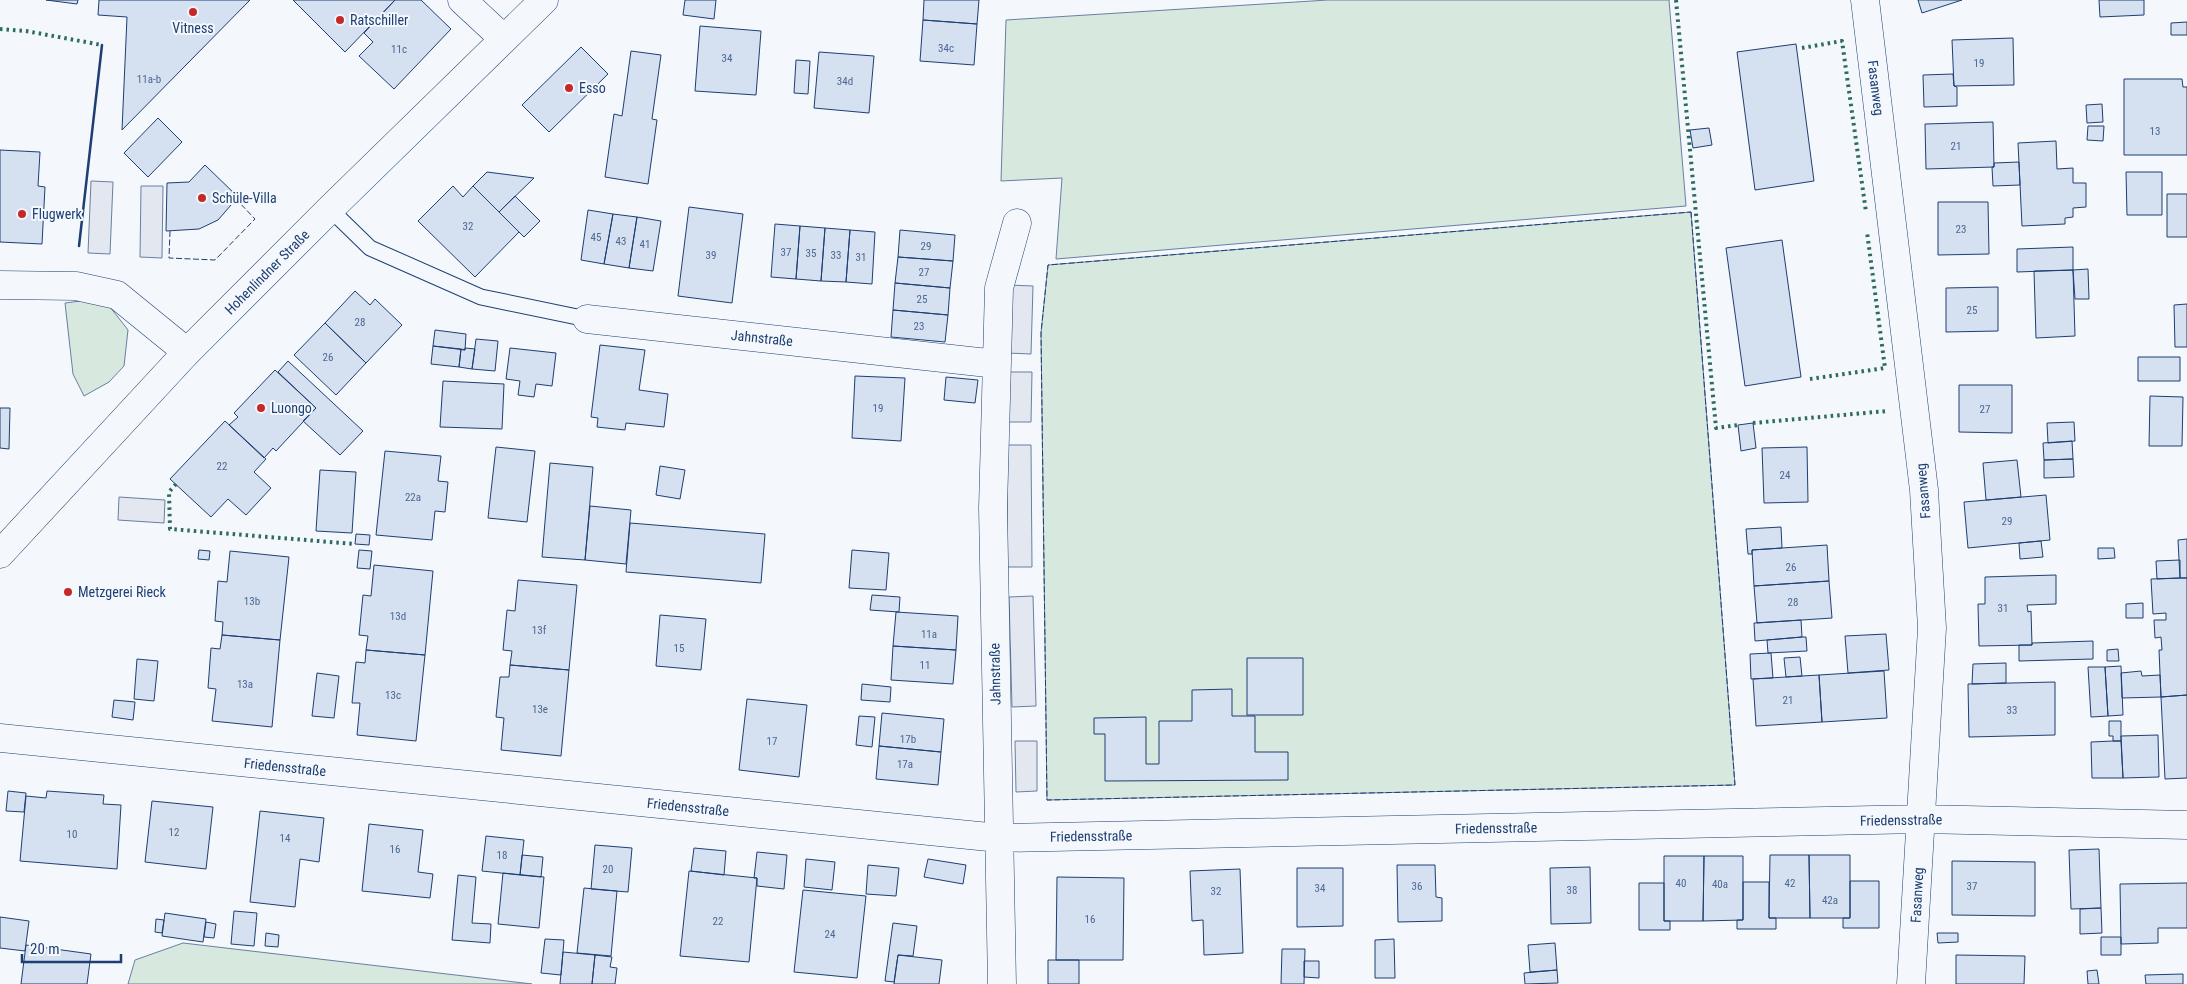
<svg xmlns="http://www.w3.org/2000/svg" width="2187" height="984" viewBox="0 0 2187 984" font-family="'Roboto Condensed',sans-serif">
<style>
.green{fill:#d7e8df;stroke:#687fa3}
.parking{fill:#e3e8f0;stroke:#687fa3}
.building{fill:#d5e0f0;stroke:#1d3f73}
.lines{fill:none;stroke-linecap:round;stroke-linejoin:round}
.service-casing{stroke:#1d3f73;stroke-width:17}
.minor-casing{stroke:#1d3f73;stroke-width:29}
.tertiary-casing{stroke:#1d3f73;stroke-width:29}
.service{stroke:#f4f7fb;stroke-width:15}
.minor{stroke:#f4f7fb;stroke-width:28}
.tertiary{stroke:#f4f7fb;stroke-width:28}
.hedge{stroke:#2c6c60;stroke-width:4;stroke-dasharray:2.5 4;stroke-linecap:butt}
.fence{stroke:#1d3f73;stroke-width:1;stroke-dasharray:6 2.5;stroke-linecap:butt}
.wall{stroke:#1d3f73;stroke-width:2.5}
.poi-dot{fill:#c62828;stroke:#f4f7fb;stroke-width:2}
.labels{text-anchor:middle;stroke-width:4;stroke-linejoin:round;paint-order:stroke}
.number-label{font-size:11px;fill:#4b6792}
.poi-label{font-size:14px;fill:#1d3f73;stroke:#f4f7fb;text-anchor:start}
.street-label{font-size:14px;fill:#1d3f73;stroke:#f4f7fb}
</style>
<rect width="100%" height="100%" fill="#f4f7fb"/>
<path class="green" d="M 1328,0 L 1669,0 L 1686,206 L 1056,259 L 1062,178 L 1001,181 L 1006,20 Z
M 1691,212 L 1735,785 L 1047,800 L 1041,333 L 1048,265 Z
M 103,298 L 128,330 L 124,366 L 109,382 L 84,396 L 73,374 L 65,303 Z
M 183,943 L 532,984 L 128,984 L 135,960 Z"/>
<path class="parking" d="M 91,181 L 113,182 L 110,254 L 88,253 Z
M 141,186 L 163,186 L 162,258 L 140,257 Z
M 1008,285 L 1033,286 L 1031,354 L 1007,353 Z
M 1007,372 L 1032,372 L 1031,422 L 1007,422 Z
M 1007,445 L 1031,445 L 1032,567 L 1007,567 Z
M 119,497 L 165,500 L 164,523 L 118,520 Z
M 1033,596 L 1036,706 L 1012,707 L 1009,597 Z
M 1015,741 L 1037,741 L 1037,791 L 1016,792 Z"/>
<path class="building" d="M 46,0 L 78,0 L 77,4 Z
M 99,0 L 250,0 L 122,130 L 127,17 L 98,15 Z
M 293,0 L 395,0 L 345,52 Z
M 395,0 L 421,0 L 451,29 L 394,89 L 359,56 L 373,42 L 364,33 Z
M 685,0 L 716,0 L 714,19 L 683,15 Z
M 924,0 L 979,0 L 977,24 L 923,20 Z
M 1918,0 L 1962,0 L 1922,13 Z
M 2099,0 L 2144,0 L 2144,15 L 2100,17 Z
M 923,20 L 977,24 L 974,65 L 920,61 Z
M 2187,22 L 2187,35 L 2171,35 L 2171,23 Z
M 700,26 L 761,31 L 756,95 L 695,91 Z
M 2013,38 L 2014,85 L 1954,86 L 1952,40 Z
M 1796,44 L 1814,181 L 1755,190 L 1737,52 Z
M 581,47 L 608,74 L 549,132 L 522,105 Z
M 631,51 L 661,55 L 652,119 L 657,120 L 648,184 L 605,177 L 614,114 L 622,116 Z
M 819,52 L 874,56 L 869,113 L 814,108 Z
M 796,60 L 810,61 L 808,94 L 794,93 Z
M 1953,74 L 1954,86 L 1957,87 L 1957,106 L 1924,107 L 1923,75 Z
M 2124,79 L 2182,79 L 2183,87 L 2187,87 L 2187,155 L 2124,155 Z
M 2102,104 L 2103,122 L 2087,123 L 2086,105 Z
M 158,118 L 182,142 L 148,177 L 124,153 Z
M 1993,122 L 1994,167 L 1926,169 L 1925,124 Z
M 2088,126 L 2104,126 L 2103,141 L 2087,140 Z
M 1709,128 L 1712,145 L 1693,148 L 1690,130 Z
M 2056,141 L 2057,169 L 2073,168 L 2073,183 L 2086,183 L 2086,207 L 2073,208 L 2073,217 L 2065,218 L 2065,224 L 2022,226 L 2018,143 Z
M 0,150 L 40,152 L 38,186 L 45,187 L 42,244 L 0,242 Z
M 2019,162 L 2020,185 L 1993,186 L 1992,167 L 1994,167 L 1994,163 Z
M 205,165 L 238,197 L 218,220 L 199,229 L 166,231 L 167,183 L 189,182 Z
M 487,172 L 534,178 L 499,212 L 473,186 Z
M 2126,172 L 2162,172 L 2162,215 L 2127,215 Z
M 453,186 L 463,197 L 473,186 L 519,232 L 475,277 L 418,221 Z
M 2167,194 L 2187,194 L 2187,237 L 2167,237 Z
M 515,196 L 540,221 L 524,237 L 499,212 Z
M 1938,202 L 1988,202 L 1989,254 L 1938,255 Z
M 689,207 L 743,214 L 732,303 L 678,296 Z
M 588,210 L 613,214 L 604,264 L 581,260 Z
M 613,214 L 637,217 L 629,268 L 604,264 Z
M 637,217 L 661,221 L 653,271 L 629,268 Z
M 775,224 L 800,226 L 796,279 L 771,277 Z
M 800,226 L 825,228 L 821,281 L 796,279 Z
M 825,228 L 850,230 L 846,282 L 821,281 Z
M 850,230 L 875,232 L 872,284 L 846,282 Z
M 900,230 L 955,235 L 953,261 L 898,257 Z
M 1782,240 L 1801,377 L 1745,386 L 1726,248 Z
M 2073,247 L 2073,270 L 2017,272 L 2017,249 Z
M 898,257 L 953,261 L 950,288 L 895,283 Z
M 2088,269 L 2089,299 L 2075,299 L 2073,270 Z
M 2073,270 L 2075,336 L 2036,338 L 2034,271 Z
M 895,283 L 950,288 L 948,315 L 893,310 Z
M 1998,287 L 1998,331 L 1946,332 L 1946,288 Z
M 355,291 L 370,305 L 375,299 L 402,325 L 366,363 L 325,323 Z
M 2187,304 L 2187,347 L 2175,347 L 2174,305 Z
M 893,310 L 948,315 L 945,342 L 891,337 Z
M 325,323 L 366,363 L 336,395 L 294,355 Z
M 435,330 L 466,334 L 465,350 L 433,346 Z
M 476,339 L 498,341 L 495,371 L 472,369 Z
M 600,345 L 645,350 L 639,390 L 668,394 L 664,427 L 626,423 L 625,430 L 597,427 L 598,418 L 591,417 Z
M 433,346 L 461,349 L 459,367 L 431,364 Z
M 465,348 L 475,349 L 472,369 L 459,367 L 461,349 L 465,350 Z
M 510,348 L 556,353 L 552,386 L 536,384 L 534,397 L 518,395 L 520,381 L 506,379 Z
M 2138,357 L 2180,357 L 2180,381 L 2138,381 Z
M 288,361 L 363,431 L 340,455 L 303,421 L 316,408 L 278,372 Z
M 275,370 L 316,408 L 276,451 L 273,448 L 264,458 L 229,425 L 238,417 L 234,413 Z
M 855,376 L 905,378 L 901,441 L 852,438 Z
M 946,377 L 978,380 L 975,403 L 944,400 Z
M 443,381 L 504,384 L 502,429 L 440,427 Z
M 1959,385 L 2012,385 L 2012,433 L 1959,432 Z
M 2150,396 L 2183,397 L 2182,446 L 2149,446 Z
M 0,408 L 10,408 L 9,449 L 0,448 Z
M 225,421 L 266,459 L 254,472 L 271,488 L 246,515 L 228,499 L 211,517 L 170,479 Z
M 2074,422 L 2075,441 L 2048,443 L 2047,423 Z
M 1753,423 L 1756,448 L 1741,451 L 1738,425 Z
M 2072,441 L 2073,459 L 2044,460 L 2043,443 Z
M 496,447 L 535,451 L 527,522 L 488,518 Z
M 1807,447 L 1808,502 L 1764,503 L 1762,448 Z
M 385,451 L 441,456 L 438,481 L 448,482 L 445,512 L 435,511 L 432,540 L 376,535 Z
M 2073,459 L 2074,477 L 2044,478 L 2044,460 Z
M 2017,460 L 2021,497 L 1986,500 L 1983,463 Z
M 550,463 L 593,467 L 585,560 L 542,557 Z
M 660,466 L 685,470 L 680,499 L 656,495 Z
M 320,470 L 356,472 L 352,533 L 316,531 Z
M 2046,495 L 2050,540 L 1968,548 L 1964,502 Z
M 590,506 L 631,510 L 626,564 L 585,560 Z
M 630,523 L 765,534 L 761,583 L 626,572 Z
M 1781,527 L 1782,548 L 1752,550 L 1752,554 L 1748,554 L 1746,529 Z
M 356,534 L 370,535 L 369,545 L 355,544 Z
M 2187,539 L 2187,578 L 2180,578 L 2178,540 Z
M 2041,541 L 2043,557 L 2020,559 L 2019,543 Z
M 1827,545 L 1829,581 L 1754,586 L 1752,550 Z
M 2098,548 L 2114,548 L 2115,558 L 2098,559 Z
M 199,550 L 210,551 L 209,560 L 198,559 Z
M 359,550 L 372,551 L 370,569 L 357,568 Z
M 852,550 L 889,553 L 886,590 L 849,588 Z
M 230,551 L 289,557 L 280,640 L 222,635 L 223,622 L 215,621 L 218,581 L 227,582 Z
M 2180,560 L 2180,578 L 2157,579 L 2156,561 Z
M 374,565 L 433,571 L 425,655 L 366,650 L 368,636 L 359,635 L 363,595 L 371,596 Z
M 2056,575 L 2056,604 L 2027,605 L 2028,612 L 2031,611 L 2032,645 L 1979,646 L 1978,604 L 1985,604 L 1985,577 Z
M 2180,578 L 2187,578 L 2187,695 L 2161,697 L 2159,650 L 2162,650 L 2161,637 L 2155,638 L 2154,620 L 2166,620 L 2166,613 L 2153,614 L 2151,579 Z
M 518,580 L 577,585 L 569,670 L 510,665 L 512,651 L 503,650 L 507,610 L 515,611 Z
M 1829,581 L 1832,618 L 1757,623 L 1754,586 Z
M 872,595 L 900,597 L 899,612 L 870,610 Z
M 2143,603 L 2143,618 L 2126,618 L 2126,604 Z
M 896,612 L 958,616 L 956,650 L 893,646 Z
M 660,615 L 706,619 L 701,670 L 656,666 Z
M 1801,620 L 1802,637 L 1755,641 L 1754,623 Z
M 1886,634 L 1889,670 L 1848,673 L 1845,636 Z
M 222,635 L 280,640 L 272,727 L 212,721 L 216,689 L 208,688 L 211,648 L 220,649 Z
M 1802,637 L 1806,637 L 1807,651 L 1768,653 L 1767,640 Z
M 2093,641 L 2093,659 L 2019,661 L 2019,645 L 2032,645 L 2032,643 Z
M 893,646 L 956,650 L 953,684 L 891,680 Z
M 2118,649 L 2119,661 L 2107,661 L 2107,650 Z
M 366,650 L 425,655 L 416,741 L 357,735 L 360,703 L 352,703 L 356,662 L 365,663 Z
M 1771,653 L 1773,678 L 1751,679 L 1750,654 Z
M 1800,657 L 1802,676 L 1786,677 L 1784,658 Z
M 1247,658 L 1303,658 L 1303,715 L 1247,715 Z
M 137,659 L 158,661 L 154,701 L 134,699 Z
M 2006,663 L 2006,683 L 1972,684 L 1973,664 Z
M 510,665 L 569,670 L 561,756 L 501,750 L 504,718 L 496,717 L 500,677 L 509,677 Z
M 2121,666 L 2123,715 L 2108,716 L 2105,667 Z
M 2088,667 L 2105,667 L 2108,716 L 2091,717 Z
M 1884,671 L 1887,718 L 1822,722 L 1819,675 Z
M 2141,671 L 2142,676 L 2160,675 L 2161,697 L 2122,698 L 2121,673 Z
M 317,673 L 339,676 L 334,718 L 312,716 Z
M 1819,675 L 1822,722 L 1756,726 L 1753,679 Z
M 2055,682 L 2055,735 L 1969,737 L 1968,684 Z
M 862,684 L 891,687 L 890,702 L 861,700 Z
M 1232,689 L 1232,716 L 1255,716 L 1255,752 L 1288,752 L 1288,780 L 1105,781 L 1105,734 L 1094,734 L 1094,718 L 1146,717 L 1146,764 L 1159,764 L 1159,721 L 1192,721 L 1192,690 Z
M 2187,695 L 2187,778 L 2165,779 L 2161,697 Z
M 747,699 L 807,705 L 799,777 L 739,770 Z
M 114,700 L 135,702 L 133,720 L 112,717 Z
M 882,713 L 944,719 L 941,752 L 879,746 Z
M 859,716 L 875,717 L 872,747 L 856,745 Z
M 2109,721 L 2121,721 L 2121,741 L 2113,741 L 2113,736 L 2109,736 Z
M 2158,735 L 2159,777 L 2123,778 L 2121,736 Z
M 2113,741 L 2121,741 L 2123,778 L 2092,778 L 2091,742 Z
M 879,746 L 941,752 L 938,785 L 876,779 Z
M 8,791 L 26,793 L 24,812 L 6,811 Z
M 47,791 L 104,795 L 103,804 L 121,805 L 117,869 L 20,861 L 26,796 L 46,798 Z
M 152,801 L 213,807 L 206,869 L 145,862 Z
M 260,811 L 324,818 L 319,862 L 300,859 L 295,907 L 250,902 Z
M 369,824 L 423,830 L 418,872 L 433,874 L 430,898 L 362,891 Z
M 486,836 L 524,840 L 520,875 L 482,871 Z
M 595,845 L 632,848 L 628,892 L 591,889 Z
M 694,848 L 726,851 L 724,875 L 691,871 Z
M 2099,849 L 2101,908 L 2071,909 L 2069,850 Z
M 757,852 L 787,855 L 784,889 L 757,886 L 757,878 L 754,878 Z
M 522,855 L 543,857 L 541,877 L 520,875 Z
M 1770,855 L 1809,855 L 1810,918 L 1769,918 Z
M 1809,855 L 1850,855 L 1850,918 L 1810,918 Z
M 1664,856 L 1704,856 L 1703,921 L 1664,921 Z
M 1704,856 L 1743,856 L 1743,920 L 1703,921 Z
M 806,859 L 835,862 L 832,890 L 804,887 Z
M 928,859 L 966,865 L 963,884 L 924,877 Z
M 1952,861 L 2035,862 L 2035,916 L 1952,915 Z
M 868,865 L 899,868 L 896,896 L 866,894 Z
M 1397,865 L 1435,865 L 1436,897 L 1442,898 L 1442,921 L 1398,922 Z
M 1590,867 L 1591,923 L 1551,924 L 1550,868 Z
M 1297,868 L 1343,868 L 1343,926 L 1297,927 Z
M 1240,869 L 1243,953 L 1204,955 L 1203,920 L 1192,921 L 1190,871 Z
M 689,871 L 757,878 L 749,962 L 680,956 Z
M 503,873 L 544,877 L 539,928 L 498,924 Z
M 458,875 L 476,877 L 472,923 L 491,924 L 490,943 L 452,940 Z
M 1057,877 L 1124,878 L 1123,960 L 1056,960 Z
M 1850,881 L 1879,881 L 1879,928 L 1843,928 L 1843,918 L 1850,918 Z
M 1743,882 L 1769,882 L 1769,918 L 1776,918 L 1776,929 L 1737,929 L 1737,920 L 1743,920 Z
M 1639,883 L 1664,883 L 1664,921 L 1670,921 L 1670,930 L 1639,930 Z
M 2187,883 L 2187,928 L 2158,928 L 2158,943 L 2121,944 L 2120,884 Z
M 584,888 L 617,891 L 611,956 L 577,953 Z
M 803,890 L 866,896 L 857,978 L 794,972 Z
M 2101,908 L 2102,933 L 2080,934 L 2080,909 Z
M 234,911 L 257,913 L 254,946 L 231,944 Z
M 165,913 L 206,919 L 203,942 L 162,936 Z
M 0,917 L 29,921 L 25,951 L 0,948 Z
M 156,919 L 164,920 L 162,933 L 155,932 Z
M 206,922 L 216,924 L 214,938 L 204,937 Z
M 893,923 L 917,926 L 913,956 L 898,955 L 894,982 L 885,981 Z
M 266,933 L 279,935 L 278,947 L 265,946 Z
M 1937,933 L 1958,933 L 1958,942 L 1938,943 Z
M 2101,937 L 2121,937 L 2121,955 L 2101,955 Z
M 545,939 L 564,940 L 561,975 L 541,973 Z
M 1394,939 L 1395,978 L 1375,978 L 1375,940 Z
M 1555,943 L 1557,970 L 1530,972 L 1528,945 Z
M 26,945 L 91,954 L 87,984 L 21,984 Z
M 1282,949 L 1305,949 L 1304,984 L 1281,984 Z
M 563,952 L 595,955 L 592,984 L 560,984 Z
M 595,955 L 612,957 L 610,967 L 617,968 L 615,984 L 592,984 Z
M 898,955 L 942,960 L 939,984 L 894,984 Z
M 1956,955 L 2025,956 L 2024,984 L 1956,984 Z
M 1048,960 L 1079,960 L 1079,984 L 1048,984 Z
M 1304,961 L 1319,961 L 1319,978 L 1304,977 Z
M 1557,970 L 1558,983 L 1525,984 L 1524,973 Z
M 2097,970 L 2099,984 L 2088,984 L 2087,971 Z
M 2183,974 L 2183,984 L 2146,984 L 2145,975 Z"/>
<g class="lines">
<g class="service-casing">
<path id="service" d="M 330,209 L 370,248 L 481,297 L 587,319"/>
</g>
<g class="minor-casing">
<path id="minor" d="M 462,0 L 503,38
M 1865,0 L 1924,490 L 1932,628 L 1911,984
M 0,285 L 76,286 L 117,295 L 187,352
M 587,319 L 997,364
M 0,738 L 999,838 L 1921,819 L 2187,825
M 1002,984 L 993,508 L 999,288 L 1017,223"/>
</g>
<g class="tertiary-casing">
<path id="tertiary" d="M 0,554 L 187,352 L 330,209 L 544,0"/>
</g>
<use href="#service" class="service"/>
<use href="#minor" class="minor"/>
<use href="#tertiary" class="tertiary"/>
<path class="hedge" d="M 1676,0 L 1716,428 L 1738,425
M 0,29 L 26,31 L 102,45
M 1802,48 L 1842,41 L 1866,212
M 1810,379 L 1885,368 L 1867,232
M 1753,423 L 1887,411
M 176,484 L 169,492 L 170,529 L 355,544"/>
<path class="fence" d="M 1691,212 L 1735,785 L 1047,800 L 1041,333 L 1048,265 Z
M 170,231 L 169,258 L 215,260 L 255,219 L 236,199"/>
<path class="wall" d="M 79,246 L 102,45"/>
</g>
<g class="poi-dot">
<circle cx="193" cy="12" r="5"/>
<circle cx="340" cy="20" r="5"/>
<circle cx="569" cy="88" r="5"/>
<circle cx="202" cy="198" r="5"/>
<circle cx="22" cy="214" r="5"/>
<circle cx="261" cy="408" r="5"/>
<circle cx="68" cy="592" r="5"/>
</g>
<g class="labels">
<g class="number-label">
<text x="946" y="52">34c</text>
<text x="399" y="53">11c</text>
<text x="727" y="62">34</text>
<text x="1979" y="67">19</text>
<text x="149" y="83">11a-b</text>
<text x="845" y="85">34d</text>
<text x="2155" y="135">13</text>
<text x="1956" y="150">21</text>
<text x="468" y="230">32</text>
<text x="1961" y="233">23</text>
<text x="596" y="241">45</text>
<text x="621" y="245">43</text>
<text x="645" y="248">41</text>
<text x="926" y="250">29</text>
<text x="786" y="256">37</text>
<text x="811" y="257">35</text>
<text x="711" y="259">39</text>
<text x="836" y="259">33</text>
<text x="861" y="261">31</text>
<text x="924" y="276">27</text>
<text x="922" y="303">25</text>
<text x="1972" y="314">25</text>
<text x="360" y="326">28</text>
<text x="919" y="330">23</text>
<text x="328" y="361">26</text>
<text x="878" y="412">19</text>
<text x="1985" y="413">27</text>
<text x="222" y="470">22</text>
<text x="1785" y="479">24</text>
<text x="413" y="501">22a</text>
<text x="2007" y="525">29</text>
<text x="1791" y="571">26</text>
<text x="252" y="605">13b</text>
<text x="1793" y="606">28</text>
<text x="2003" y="612">31</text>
<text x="398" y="620">13d</text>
<text x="539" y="634">13f</text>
<text x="929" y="638">11a</text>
<text x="679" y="652">15</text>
<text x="925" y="669">11</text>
<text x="245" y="688">13a</text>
<text x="393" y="699">13c</text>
<text x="1788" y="704">21</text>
<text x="540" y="713">13e</text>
<text x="2012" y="714">33</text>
<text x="908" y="743">17b</text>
<text x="772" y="745">17</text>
<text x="905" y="768">17a</text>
<text x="174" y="836">12</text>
<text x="72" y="838">10</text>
<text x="285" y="842">14</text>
<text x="395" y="853">16</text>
<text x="502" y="859">18</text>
<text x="608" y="873">20</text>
<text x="1681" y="887">40</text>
<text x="1790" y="887">42</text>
<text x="1720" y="888">40a</text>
<text x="1417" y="890">36</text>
<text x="1972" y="890">37</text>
<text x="1320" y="892">34</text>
<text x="1572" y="894">38</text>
<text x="1216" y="895">32</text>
<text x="1830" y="904">42a</text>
<text x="1090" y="923">16</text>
<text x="718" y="925">22</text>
<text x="830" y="938">24</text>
</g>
<g class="poi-label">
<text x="350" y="25">Ratschiller</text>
<text x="193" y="33" text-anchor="middle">Vitness</text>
<text x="579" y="93">Esso</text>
<text x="212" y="203">Schüle-Villa</text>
<text x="32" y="219">Flugwerk</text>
<text x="271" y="413">Luongo</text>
<text x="78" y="597">Metzgerei Rieck</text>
</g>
<g class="street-label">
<text transform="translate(1876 88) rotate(83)" y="5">Fasanweg</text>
<text transform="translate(267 272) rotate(-45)" y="5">Hohenlindner Straße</text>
<text transform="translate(762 338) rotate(6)" y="5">Jahnstraße</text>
<text transform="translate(1923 491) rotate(-95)" y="5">Fasanweg</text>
<text transform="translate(995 674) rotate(-91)" y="5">Jahnstraße</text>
<text transform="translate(285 767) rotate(6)" y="5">Friedensstraße</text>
<text transform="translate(688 807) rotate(6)" y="5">Friedensstraße</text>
<text transform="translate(1901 820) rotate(-1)" y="5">Friedensstraße</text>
<text transform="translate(1496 828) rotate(-1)" y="5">Friedensstraße</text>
<text transform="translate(1091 836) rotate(-1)" y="5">Friedensstraße</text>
<text transform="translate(1917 895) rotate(-87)" y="5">Fasanweg</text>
</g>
</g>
<path d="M22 954v8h99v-8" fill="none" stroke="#1d3f73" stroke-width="2.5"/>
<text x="30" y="954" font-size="15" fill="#1d3f73" stroke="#f4f7fb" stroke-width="4" paint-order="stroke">20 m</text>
</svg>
